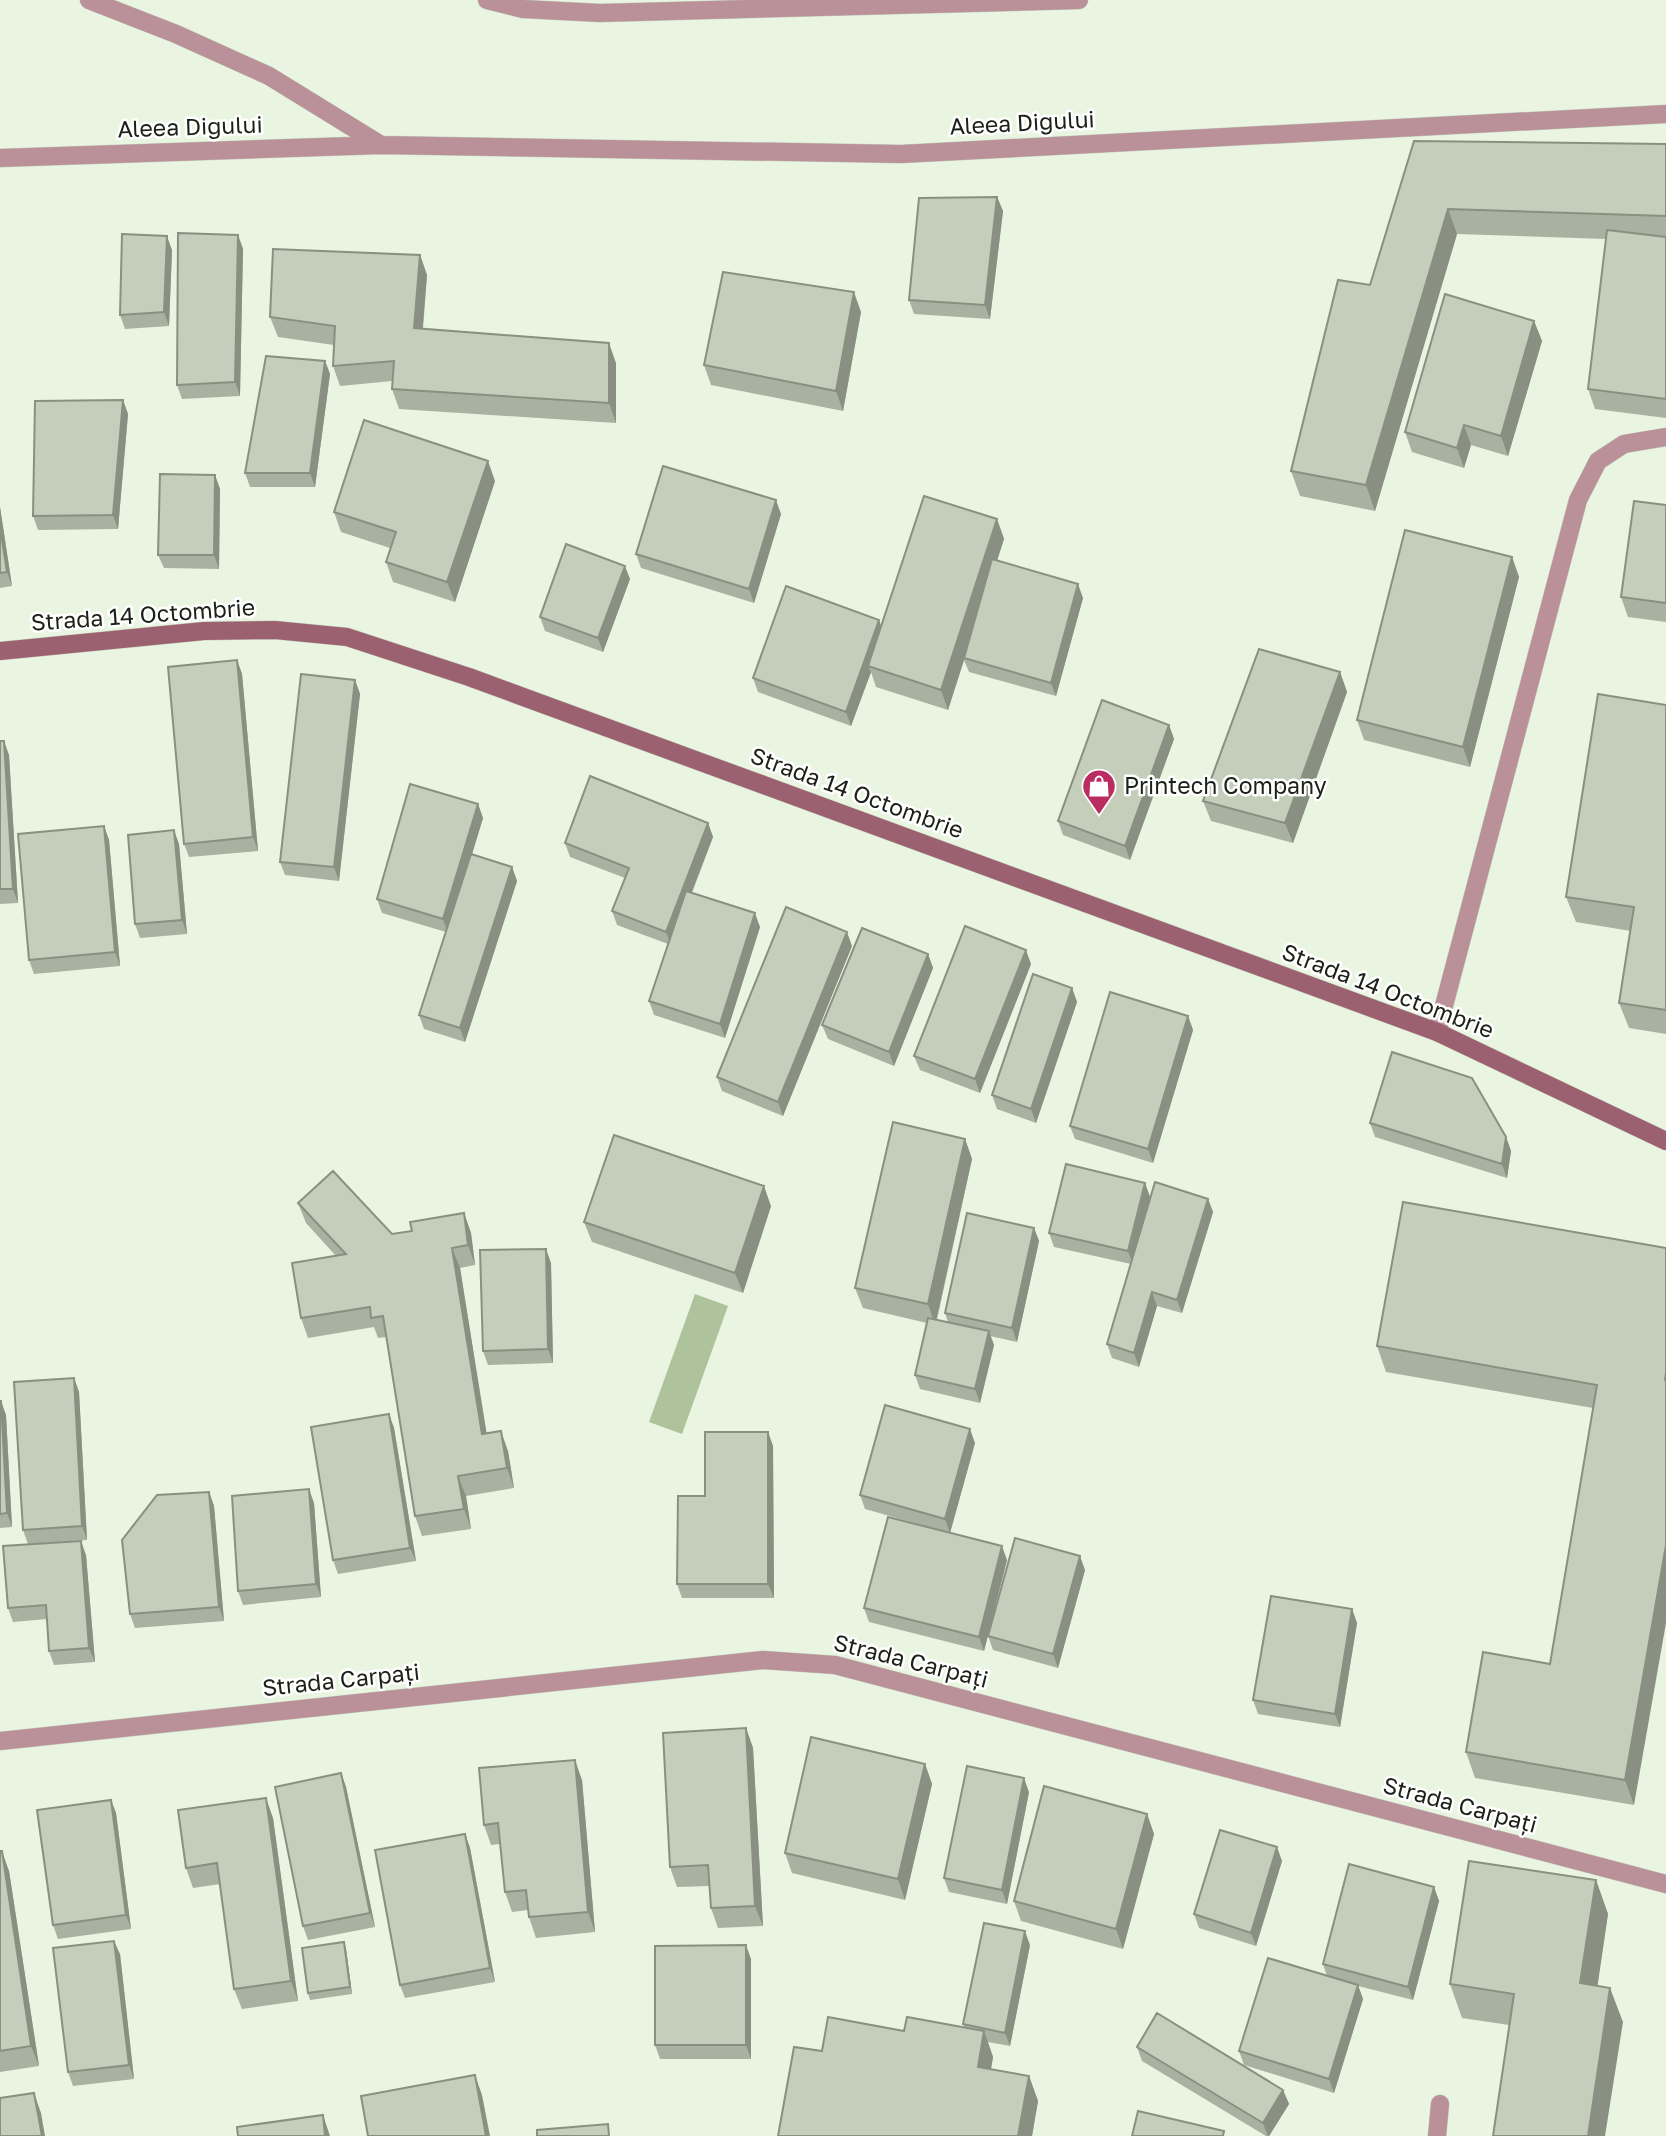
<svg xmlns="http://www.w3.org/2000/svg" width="1666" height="2136" viewBox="0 0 1666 2136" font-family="'Golos Text',sans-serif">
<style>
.water{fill:#aec29c}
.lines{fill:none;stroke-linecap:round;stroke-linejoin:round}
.lane-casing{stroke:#c5cfbd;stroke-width:19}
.street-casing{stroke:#c5cfbd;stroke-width:19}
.secondary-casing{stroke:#c5cfbd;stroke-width:19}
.lane{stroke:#ba9099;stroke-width:18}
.street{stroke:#ba9099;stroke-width:18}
.secondary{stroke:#9c6170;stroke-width:18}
.wall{fill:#a9b1a0}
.shaded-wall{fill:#899082}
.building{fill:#c4ceba;stroke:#899082;stroke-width:2}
.labels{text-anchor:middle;stroke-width:5;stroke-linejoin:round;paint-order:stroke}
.street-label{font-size:23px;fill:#1d2019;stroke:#fff}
.poi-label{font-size:23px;fill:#1d2019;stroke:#fff;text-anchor:start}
</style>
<rect width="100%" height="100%" fill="#eaf5e1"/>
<path class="water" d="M 695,1294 L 728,1306 L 682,1434 L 649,1422 Z"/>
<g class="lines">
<g class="lane-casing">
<path id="lane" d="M 487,0 L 523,9 L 600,13 L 1079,0
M 1437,1032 L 1578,500 L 1598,461 L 1624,444 L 1666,437
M 1437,2136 L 1440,2104"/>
</g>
<g class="street-casing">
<path id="street" d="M 89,0 L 176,34 L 269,76 L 381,145
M 0,158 L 381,145 L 901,154 L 1666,114
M 0,1741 L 763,1660 L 835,1665 L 1666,1884"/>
</g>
<g class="secondary-casing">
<path id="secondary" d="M 0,651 L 204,631 L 275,630 L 347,637 L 469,677 L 1437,1032 L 1666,1141"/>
</g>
<use href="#lane" class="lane"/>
<use href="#street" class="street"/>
<use href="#secondary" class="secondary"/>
</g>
<path class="wall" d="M 1414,141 L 1666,144 L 1666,418 L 1595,409 L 1588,389 L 1606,239 L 1457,234 L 1375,511 L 1300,496 L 1291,471 L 1370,285 Z
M 997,197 L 1003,211 L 990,319 L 914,314 L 909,300 Z
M 238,235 L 243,249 L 240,396 L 182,399 L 177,385 Z
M 172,250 L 169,326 L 125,329 L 120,315 Z
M 420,255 L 427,275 L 423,329 L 616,363 L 616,423 L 399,409 L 392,389 L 392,381 L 340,386 L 333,366 L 334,345 L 278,337 L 270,317 Z
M 861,312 L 843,411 L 711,385 L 704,365 Z
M 1534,321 L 1542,341 L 1508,456 L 1471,445 L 1464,468 L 1412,452 L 1405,432 Z
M 325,361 L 330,374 L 315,487 L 250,487 L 245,473 Z
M 123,400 L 128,414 L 118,529 L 38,530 L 33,516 Z
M 215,475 L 220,489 L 219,569 L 164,568 L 158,555 Z
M 495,481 L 455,602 L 393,582 L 386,562 L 390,548 L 341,532 L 334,512 Z
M 1666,505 L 1666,622 L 1628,617 L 1621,597 Z
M 0,507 L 12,586 L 0,588 Z
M 781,514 L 754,603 L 641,568 L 636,554 Z
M 997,519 L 1004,539 L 997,561 L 1083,598 L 1056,696 L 969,672 L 964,660 L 948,710 L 876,687 L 871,672 L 851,726 L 758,692 L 753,678 L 882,626 Z
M 1512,557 L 1519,577 L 1470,767 L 1364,740 L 1357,720 Z
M 630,579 L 603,652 L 545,631 L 540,617 Z
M 237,660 L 242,674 L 258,851 L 189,857 L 184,844 Z
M 1340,672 L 1347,692 L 1293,843 L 1211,821 L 1203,801 Z
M 355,680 L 360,694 L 339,881 L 285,875 L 280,862 Z
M 1666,705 L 1666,1034 L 1629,1028 L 1619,1003 L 1631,931 L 1576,922 L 1566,897 Z
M 1169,725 L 1174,739 L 1130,860 L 1063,835 L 1058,821 Z
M 0,741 L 9,755 L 18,903 L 0,904 Z
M 478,804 L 483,818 L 472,854 L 512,867 L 517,881 L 465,1042 L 424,1029 L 419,1015 L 446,932 L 382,913 L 377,899 Z
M 708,823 L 713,837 L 692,893 L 760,927 L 725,1038 L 654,1015 L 649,1001 L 668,944 L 617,925 L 612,911 L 625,878 L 570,857 L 565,843 Z
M 104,826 L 109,840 L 120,966 L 34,974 L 29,960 Z
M 179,844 L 187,934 L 140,938 L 135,924 Z
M 852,946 L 783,1116 L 722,1091 L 717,1077 Z
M 928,954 L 933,968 L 894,1066 L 828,1039 L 822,1025 Z
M 1031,964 L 980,1093 L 920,1070 L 914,1056 Z
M 1072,988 L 1077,1002 L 1036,1123 L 997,1109 L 992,1095 Z
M 1188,1016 L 1193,1030 L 1153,1163 L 1075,1139 L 1070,1126 Z
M 1370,1123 L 1506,1137 L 1511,1151 L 1507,1178 L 1375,1137 Z
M 965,1139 L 972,1159 L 937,1320 L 948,1322 L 945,1313 L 1034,1228 L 1039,1241 L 1017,1342 L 990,1336 L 994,1345 L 980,1403 L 920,1389 L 915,1375 L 927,1323 L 863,1308 L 855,1288 Z
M 1145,1183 L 1150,1197 L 1146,1214 L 1208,1199 L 1213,1212 L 1182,1313 L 1157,1306 L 1139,1367 L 1112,1358 L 1107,1344 L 1131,1264 L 1054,1247 L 1049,1233 Z
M 298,1203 L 392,1234 L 412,1231 L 464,1213 L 471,1233 L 475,1265 L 460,1268 L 486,1433 L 508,1451 L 514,1488 L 466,1496 L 471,1529 L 422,1536 L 415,1516 L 387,1337 L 378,1338 L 374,1327 L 308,1338 L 301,1318 L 336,1256 L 306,1223 Z
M 771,1206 L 743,1293 L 592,1242 L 584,1222 Z
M 1666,1248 L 1634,1805 L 1475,1778 L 1466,1752 L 1550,1664 L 1593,1408 L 1386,1372 L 1377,1346 Z
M 551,1263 L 553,1363 L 488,1365 L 483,1351 Z
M 74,1378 L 79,1392 L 87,1540 L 28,1544 L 23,1530 Z
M 0,1401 L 6,1415 L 12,1527 L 0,1528 Z
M 389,1414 L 394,1428 L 416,1561 L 338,1574 L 333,1560 Z
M 768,1432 L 773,1446 L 774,1598 L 682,1598 L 677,1584 L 705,1496 Z
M 975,1443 L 950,1533 L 865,1509 L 860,1495 Z
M 209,1492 L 214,1506 L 224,1621 L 135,1628 L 130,1614 Z
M 314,1503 L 321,1597 L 243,1605 L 238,1591 Z
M 86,1555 L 95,1662 L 54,1665 L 49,1651 L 47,1619 L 13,1622 L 8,1608 Z
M 1007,1560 L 988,1635 L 1085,1570 L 1058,1668 L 993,1650 L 988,1636 L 984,1651 L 869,1622 L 864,1608 Z
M 1352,1609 L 1357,1623 L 1340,1727 L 1258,1714 L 1253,1700 Z
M 746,1728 L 753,1748 L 763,1926 L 718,1928 L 711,1908 L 710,1886 L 677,1887 L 670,1867 Z
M 925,1764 L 932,1784 L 905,1900 L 792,1873 L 785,1853 Z
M 341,1773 L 346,1787 L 375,1927 L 308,1940 L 303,1926 Z
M 582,1780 L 595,1932 L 536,1938 L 529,1917 L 528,1910 L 512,1912 L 505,1892 L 500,1844 L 491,1845 L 484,1825 Z
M 1029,1792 L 1007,1904 L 949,1892 L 944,1878 Z
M 111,1800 L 116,1813 L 131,1929 L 58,1939 L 53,1925 Z
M 1147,1814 L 1154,1834 L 1123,1949 L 1021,1921 L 1014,1901 Z
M 273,1818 L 298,2001 L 242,2009 L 234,1989 L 220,1884 L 193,1888 L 186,1868 Z
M 465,1834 L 470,1848 L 495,1982 L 405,1998 L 400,1985 Z
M 0,1851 L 9,1871 L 39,2066 L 0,2072 Z
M 1282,1861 L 1256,1946 L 1199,1928 L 1194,1914 Z
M 1596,1880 L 1608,1914 L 1597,1986 L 1623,2022 L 1509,2025 L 1462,2018 L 1450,1984 Z
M 1434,1887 L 1439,1901 L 1413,2000 L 1358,1986 L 1363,1999 L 1334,2093 L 1244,2065 L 1239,2051 L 1327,1976 L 1323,1964 Z
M 344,1942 L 346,1949 L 352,1994 L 310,2000 L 308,1993 Z
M 1030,1945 L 1010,2046 L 988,2042 L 993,2057 L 991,2069 L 1029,2076 L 1038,2101 L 1032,2136 L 778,2136 L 822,2051 L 904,2031 L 964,2027 L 963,2024 Z
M 120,1954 L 134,2079 L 73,2086 L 68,2072 Z
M 751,1959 L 751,2059 L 660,2059 L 655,2045 Z
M 1137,2047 L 1283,2090 L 1289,2104 L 1269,2136 L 1266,2136 L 1142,2061 Z"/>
<path class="shaded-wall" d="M 997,197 L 1003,211 L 990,319 L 985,305 Z
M 1448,209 L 1457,234 L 1375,511 L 1366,485 Z
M 238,235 L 243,249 L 240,396 L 235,382 Z
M 167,236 L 172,250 L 169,326 L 164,312 Z
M 420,255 L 427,275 L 421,348 L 414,328 Z
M 854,292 L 861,312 L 843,411 L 836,391 Z
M 1534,321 L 1542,341 L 1508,456 L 1501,436 Z
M 609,343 L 616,363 L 616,423 L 609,403 Z
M 325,361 L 330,374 L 315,487 L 310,473 Z
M 123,400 L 128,414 L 118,529 L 113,515 Z
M 1464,425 L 1471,445 L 1464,468 L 1457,448 Z
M 488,461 L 495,481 L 455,602 L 447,582 Z
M 215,475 L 220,489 L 219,569 L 214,555 Z
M 776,500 L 781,514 L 754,603 L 749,589 Z
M 0,507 L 12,586 L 7,572 L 0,527 Z
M 997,519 L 1004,539 L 965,658 L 964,658 L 964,660 L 948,710 L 941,690 Z
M 1512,557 L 1519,577 L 1470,767 L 1463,747 Z
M 625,566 L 630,579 L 603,652 L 598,638 Z
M 1078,584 L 1083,598 L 1056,696 L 1051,683 Z
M 879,620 L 884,634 L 868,666 L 871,672 L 851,726 L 846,712 Z
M 237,660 L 242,674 L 258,851 L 253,837 Z
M 1340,672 L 1347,692 L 1293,843 L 1285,823 Z
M 355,680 L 360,694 L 339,881 L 334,867 Z
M 1169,725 L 1174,739 L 1130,860 L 1125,846 Z
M 4,741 L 9,755 L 18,903 L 13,889 Z
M 478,804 L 483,818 L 448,933 L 443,919 Z
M 708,823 L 713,837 L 671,945 L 666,932 Z
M 104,826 L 109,840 L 120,966 L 115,952 Z
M 174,830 L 179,844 L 187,934 L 182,920 Z
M 512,867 L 517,881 L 465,1042 L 460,1028 Z
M 755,913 L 760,927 L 725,1038 L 720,1024 Z
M 847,932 L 852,946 L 783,1116 L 778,1102 Z
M 1026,950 L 1031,964 L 980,1093 L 975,1079 Z
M 928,954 L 933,968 L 894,1066 L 889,1052 Z
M 1072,988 L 1077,1002 L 1036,1123 L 1031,1109 Z
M 1188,1016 L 1193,1030 L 1153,1163 L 1148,1149 Z
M 1506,1137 L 1511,1151 L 1507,1178 L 1502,1164 Z
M 965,1139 L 972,1159 L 935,1325 L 928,1304 Z
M 1145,1183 L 1150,1197 L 1133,1265 L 1128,1251 Z
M 764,1186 L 771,1206 L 743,1293 L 735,1273 Z
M 1208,1199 L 1213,1212 L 1182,1313 L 1177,1300 Z
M 464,1213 L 471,1233 L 475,1265 L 468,1245 Z
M 1034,1228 L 1039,1241 L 1017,1342 L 1012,1328 Z
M 452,1248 L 460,1268 L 490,1454 L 482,1434 Z
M 546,1249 L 551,1263 L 553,1363 L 548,1349 Z
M 1152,1292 L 1157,1306 L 1139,1367 L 1134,1353 Z
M 989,1331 L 994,1345 L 980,1403 L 975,1389 Z
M 74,1378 L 79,1392 L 87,1540 L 82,1526 Z
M 1,1401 L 6,1415 L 12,1527 L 7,1513 Z
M 389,1414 L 394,1428 L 416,1561 L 410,1548 Z
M 970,1429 L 975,1443 L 950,1533 L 945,1519 Z
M 501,1431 L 508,1451 L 514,1488 L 507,1468 Z
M 768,1432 L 773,1446 L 774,1598 L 768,1584 Z
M 458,1476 L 466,1496 L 471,1529 L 464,1509 Z
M 309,1489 L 314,1503 L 321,1597 L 316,1584 Z
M 209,1492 L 214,1506 L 224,1621 L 219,1607 Z
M 81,1541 L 86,1555 L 95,1662 L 89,1648 Z
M 1666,1545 L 1666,1623 L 1634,1805 L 1625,1780 Z
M 1002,1546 L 1007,1560 L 984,1651 L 979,1637 Z
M 1080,1556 L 1085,1570 L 1058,1668 L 1053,1654 Z
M 1352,1609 L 1357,1623 L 1340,1727 L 1335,1714 Z
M 746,1728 L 753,1748 L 763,1926 L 755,1906 Z
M 575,1760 L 582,1780 L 595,1932 L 588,1912 Z
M 925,1764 L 932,1784 L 905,1900 L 898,1879 Z
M 341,1773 L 346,1787 L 375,1927 L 370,1913 Z
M 1024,1778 L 1029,1792 L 1007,1904 L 1002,1890 Z
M 266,1798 L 273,1818 L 298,2001 L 291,1981 Z
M 111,1800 L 116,1813 L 131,1929 L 126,1915 Z
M 1147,1814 L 1154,1834 L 1123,1949 L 1116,1929 Z
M 465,1834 L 470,1848 L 495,1982 L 490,1968 Z
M 1277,1847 L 1282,1861 L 1256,1946 L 1251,1933 Z
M 2,1851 L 9,1871 L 39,2066 L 31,2046 Z
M 1596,1880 L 1608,1914 L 1593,2017 L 1580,1983 Z
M 1434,1887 L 1439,1901 L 1413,2000 L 1408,1987 Z
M 1025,1931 L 1030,1945 L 1010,2046 L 1005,2033 Z
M 114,1941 L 120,1954 L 134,2079 L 129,2065 Z
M 344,1942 L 346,1949 L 352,1994 L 350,1987 Z
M 746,1945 L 751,1959 L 751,2059 L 746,2045 Z
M 1358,1985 L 1363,1999 L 1334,2093 L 1329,2079 Z
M 1610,1988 L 1623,2022 L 1605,2136 L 1588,2136 Z
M 984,2031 L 993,2057 L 987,2092 L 978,2067 Z
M 475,2075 L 482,2095 L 490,2136 L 486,2136 Z
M 1029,2076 L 1038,2101 L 1032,2136 L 1018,2136 Z
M 1283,2090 L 1289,2104 L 1269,2136 L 1268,2136 L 1263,2123 Z
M 34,2093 L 41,2113 L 45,2136 L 42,2136 Z
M 323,2115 L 330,2136 L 325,2136 Z"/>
<path class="building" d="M 1414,141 L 1666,144 L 1666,216 L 1448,209 L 1366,485 L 1291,471 L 1338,280 L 1370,285 Z
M 997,197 L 985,305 L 909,300 L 919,198 Z
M 1607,230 L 1666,237 L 1666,399 L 1588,389 Z
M 178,233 L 238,235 L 235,382 L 177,385 Z
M 122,234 L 167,236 L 164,312 L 120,315 Z
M 273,249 L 420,255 L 414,328 L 609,343 L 609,403 L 392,389 L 394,361 L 333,366 L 335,326 L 270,317 Z
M 723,272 L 854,292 L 836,391 L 704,365 Z
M 1445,294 L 1534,321 L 1501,436 L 1464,425 L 1457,448 L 1405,432 Z
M 266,356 L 325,361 L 310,473 L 245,473 Z
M 123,400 L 113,515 L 33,516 L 35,401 Z
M 364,420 L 488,461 L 447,582 L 386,562 L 396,532 L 334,512 Z
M 663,466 L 776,500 L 749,589 L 636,554 Z
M 160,474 L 215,475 L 214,555 L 158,555 Z
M 924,496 L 997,519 L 941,690 L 868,666 Z
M 1634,501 L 1666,505 L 1666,603 L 1621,597 Z
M 0,527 L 7,572 L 0,573 Z
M 1405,530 L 1512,557 L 1463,747 L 1357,720 Z
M 566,544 L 625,566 L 598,638 L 540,617 Z
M 992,559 L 1078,584 L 1051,683 L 964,658 Z
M 786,586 L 879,620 L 846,712 L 753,678 Z
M 1259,649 L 1340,672 L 1285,823 L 1203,801 Z
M 237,660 L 253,837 L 184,844 L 168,667 Z
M 301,674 L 355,680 L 334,867 L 280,862 Z
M 1598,694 L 1666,705 L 1666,1010 L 1619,1003 L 1634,907 L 1566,897 Z
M 1102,700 L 1169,725 L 1125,846 L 1058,821 Z
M 0,741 L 4,741 L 13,889 L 0,889 Z
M 590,776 L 708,823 L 666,932 L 612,911 L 629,868 L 565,843 Z
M 410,784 L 478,804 L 443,919 L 377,899 Z
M 104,826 L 115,952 L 29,960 L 18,834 Z
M 174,830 L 182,920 L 135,924 L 128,835 Z
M 471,854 L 512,867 L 460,1028 L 419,1015 Z
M 686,891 L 755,913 L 720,1024 L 649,1001 Z
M 786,907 L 847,932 L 778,1102 L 717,1077 Z
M 965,926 L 1026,950 L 975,1079 L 914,1056 Z
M 862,928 L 928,954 L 889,1052 L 822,1025 Z
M 1033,974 L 1072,988 L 1031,1109 L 992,1095 Z
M 1110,992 L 1188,1016 L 1148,1149 L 1070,1126 Z
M 1392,1052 L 1472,1078 L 1506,1137 L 1502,1164 L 1370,1123 Z
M 893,1122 L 965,1139 L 928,1304 L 855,1288 Z
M 614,1135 L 764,1186 L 735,1273 L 584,1222 Z
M 1066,1164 L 1145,1183 L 1128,1251 L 1049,1233 Z
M 333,1171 L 392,1234 L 412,1231 L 410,1222 L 464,1213 L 468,1245 L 452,1248 L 482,1434 L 501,1431 L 507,1468 L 458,1476 L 464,1509 L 415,1516 L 383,1316 L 371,1318 L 370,1307 L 301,1318 L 292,1263 L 346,1254 L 298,1203 Z
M 1155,1182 L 1208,1199 L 1177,1300 L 1152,1292 L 1134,1353 L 1107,1344 Z
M 1403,1202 L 1666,1248 L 1666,1372 L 1665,1380 L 1666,1381 L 1666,1545 L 1625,1780 L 1466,1752 L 1483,1652 L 1550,1664 L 1597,1385 L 1377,1346 Z
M 967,1213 L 1034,1228 L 1012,1328 L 945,1313 Z
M 546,1249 L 548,1349 L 483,1351 L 480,1250 Z
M 928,1318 L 989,1331 L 975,1389 L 915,1375 Z
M 74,1378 L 82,1526 L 23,1530 L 14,1382 Z
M 0,1401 L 1,1401 L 7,1513 L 0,1514 Z
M 885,1405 L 970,1429 L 945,1519 L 860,1495 Z
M 389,1414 L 410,1548 L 333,1560 L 311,1427 Z
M 705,1432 L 768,1432 L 768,1584 L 677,1584 L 678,1496 L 705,1496 Z
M 309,1489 L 316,1584 L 238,1591 L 232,1496 Z
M 209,1492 L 219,1607 L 130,1614 L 122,1540 L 157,1495 Z
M 888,1517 L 1002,1546 L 979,1637 L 864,1608 Z
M 1015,1538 L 1080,1556 L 1053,1654 L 988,1636 Z
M 81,1541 L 89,1648 L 49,1651 L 46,1605 L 8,1608 L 3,1546 Z
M 1271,1596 L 1352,1609 L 1335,1714 L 1253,1700 Z
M 746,1728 L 755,1906 L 711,1908 L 708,1865 L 670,1867 L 663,1733 Z
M 811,1737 L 925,1764 L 898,1879 L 785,1853 Z
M 575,1760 L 588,1912 L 529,1917 L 526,1890 L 505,1892 L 498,1823 L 484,1825 L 479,1768 Z
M 967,1766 L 1024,1778 L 1002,1890 L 944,1878 Z
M 341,1773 L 370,1913 L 303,1926 L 275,1787 Z
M 1044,1786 L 1147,1814 L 1116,1929 L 1014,1901 Z
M 266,1798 L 291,1981 L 234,1989 L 217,1863 L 186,1868 L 178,1810 Z
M 111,1800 L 126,1915 L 53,1925 L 37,1810 Z
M 1220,1830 L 1277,1847 L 1251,1933 L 1194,1914 Z
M 465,1834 L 490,1968 L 400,1985 L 375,1850 Z
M 0,1851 L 2,1851 L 31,2046 L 0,2051 Z
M 1469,1861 L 1596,1880 L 1580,1983 L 1610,1988 L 1588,2136 L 1493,2136 L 1514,1994 L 1450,1984 Z
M 1349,1864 L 1434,1887 L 1408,1987 L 1323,1964 Z
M 984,1923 L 1025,1931 L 1005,2033 L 963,2024 Z
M 114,1941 L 129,2065 L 68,2072 L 53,1948 Z
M 344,1942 L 350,1987 L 308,1993 L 302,1948 Z
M 746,1945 L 746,2045 L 655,2045 L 655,1946 Z
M 1268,1958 L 1358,1985 L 1329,2079 L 1239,2051 Z
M 1157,2013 L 1283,2090 L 1263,2123 L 1137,2047 Z
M 828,2017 L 904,2031 L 907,2017 L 984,2031 L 978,2067 L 1029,2076 L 1018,2136 L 778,2136 L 794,2047 L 822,2051 Z
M 475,2075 L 486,2136 L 368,2136 L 361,2096 Z
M 34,2093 L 42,2136 L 0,2136 L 0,2098 Z
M 1138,2111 L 1224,2131 L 1223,2136 L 1132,2136 Z
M 323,2115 L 325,2136 L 238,2136 L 237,2127 Z
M 608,2124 L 609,2136 L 537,2136 L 537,2130 Z"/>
<defs>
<g id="shop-pin" transform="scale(1.75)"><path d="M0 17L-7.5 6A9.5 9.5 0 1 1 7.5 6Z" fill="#ba2d61" stroke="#fff"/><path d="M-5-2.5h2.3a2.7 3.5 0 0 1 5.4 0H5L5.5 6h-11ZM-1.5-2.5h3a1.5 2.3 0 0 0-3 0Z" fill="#fff"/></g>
</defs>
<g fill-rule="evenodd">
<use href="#shop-pin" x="1099" y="786"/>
</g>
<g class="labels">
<g class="street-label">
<text transform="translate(1022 123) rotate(-3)" y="8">Aleea Digului</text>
<text transform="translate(190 127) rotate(-2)" y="8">Aleea Digului</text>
<text transform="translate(143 615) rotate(-4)" y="8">Strada 14 Octombrie</text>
<text transform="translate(857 793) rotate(20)" y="8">Strada 14 Octombrie</text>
<text transform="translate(1388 991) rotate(21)" y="8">Strada 14 Octombrie</text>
<text transform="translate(911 1661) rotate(14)" y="8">Strada Carpați</text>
<text transform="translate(341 1680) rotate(-6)" y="8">Strada Carpați</text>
<text transform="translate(1460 1805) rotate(15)" y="8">Strada Carpați</text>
</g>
<g class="poi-label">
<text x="1124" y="794">Printech Company</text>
</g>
</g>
</svg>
